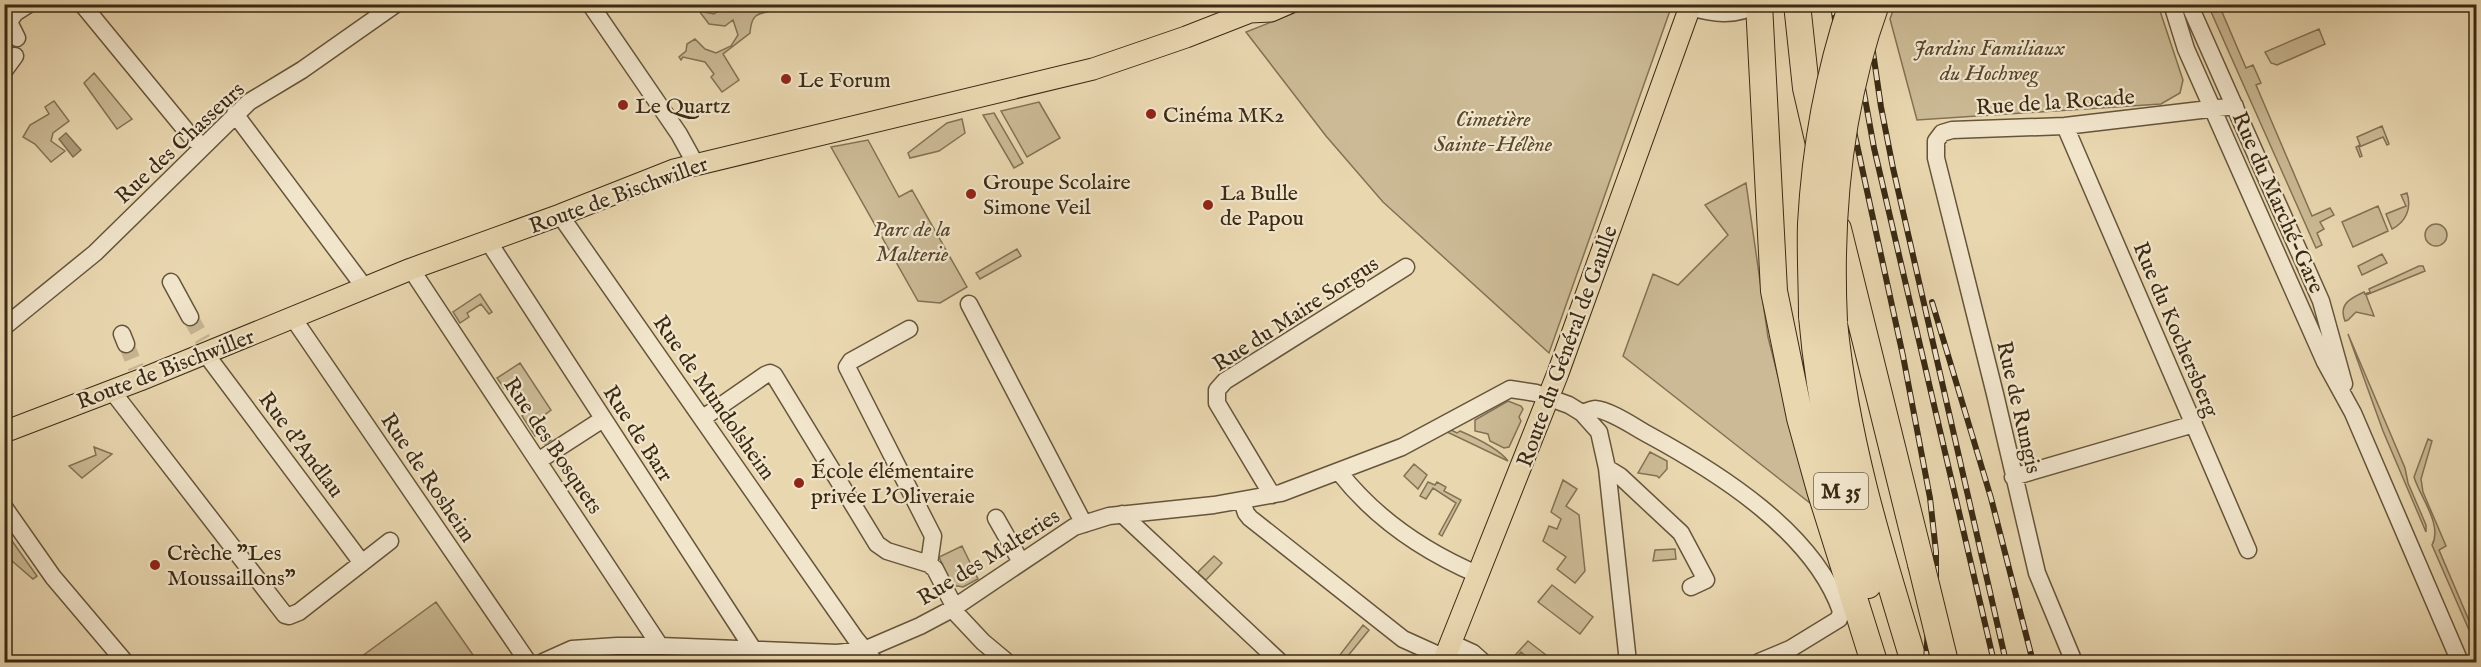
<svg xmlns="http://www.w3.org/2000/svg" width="2481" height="667" viewBox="0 0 2481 667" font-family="'IM FELL English',serif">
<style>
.green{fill:#cbba95;stroke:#827254;stroke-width:1.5}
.water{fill:#ae9c7b;stroke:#806e51;stroke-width:1.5}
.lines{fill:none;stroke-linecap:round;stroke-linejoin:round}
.minor-tunnel{stroke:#c6b491;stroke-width:16;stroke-dasharray:16 8;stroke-linecap:butt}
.minor-casing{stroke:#66553a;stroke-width:19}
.major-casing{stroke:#3a2a13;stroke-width:23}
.highway-casing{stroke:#3a2a13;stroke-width:28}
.minor{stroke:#f1e5cc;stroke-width:16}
.major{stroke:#e9d7b0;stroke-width:21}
.highway{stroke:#e9d7b0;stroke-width:26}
.rail-casing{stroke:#3a2a13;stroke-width:6}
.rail{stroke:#f1e5cc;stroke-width:4;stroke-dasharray:11;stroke-linecap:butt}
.highway-bridge-casing{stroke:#3a2a13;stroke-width:28;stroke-linecap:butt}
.highway-bridge{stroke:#e9d7b0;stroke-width:26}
.poi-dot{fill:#8f2418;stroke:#f1e5cc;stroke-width:2}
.labels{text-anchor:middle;stroke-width:4.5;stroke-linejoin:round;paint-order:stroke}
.shield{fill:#f1e5cc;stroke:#71624a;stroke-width:1.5}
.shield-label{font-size:21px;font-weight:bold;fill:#3a2a13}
.park-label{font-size:22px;font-style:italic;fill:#57472d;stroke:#f1e5cc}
.poi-label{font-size:22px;fill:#3a2a13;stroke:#f1e5cc;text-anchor:start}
.street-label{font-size:22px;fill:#3a2a13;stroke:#f1e5cc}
</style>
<rect width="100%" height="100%" fill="#e9d7b0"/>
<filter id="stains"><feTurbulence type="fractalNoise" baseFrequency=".00333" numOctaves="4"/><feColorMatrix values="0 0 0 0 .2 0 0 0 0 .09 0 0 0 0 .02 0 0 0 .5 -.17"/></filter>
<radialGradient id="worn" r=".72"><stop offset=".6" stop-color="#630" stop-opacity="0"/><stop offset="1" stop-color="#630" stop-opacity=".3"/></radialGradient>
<path class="green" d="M 1317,4 L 1672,5 L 1549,353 L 1383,202 L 1326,136 L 1246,32 Z
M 779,5 L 780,7 C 765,17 752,6 750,33 L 723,54 L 739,80 L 722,92 L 711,77 L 714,74 L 705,62 L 683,57 L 681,60 L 679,57 L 686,51 L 687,44 L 695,39 L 705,49 L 716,53 L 731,46 L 738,35 L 733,20 L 725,26 L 709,24 L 699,11 L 714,14 L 727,5 Z
M 1895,5 L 2158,5 L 2183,80 L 2180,93 L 2161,104 L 1917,120 L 1890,19 Z
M 2208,5 L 2219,5 L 2246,68 L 2253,65 L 2261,83 L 2256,85 L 2312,216 L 2330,208 L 2334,215 L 2320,222 L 2324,229 L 2317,233 L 2322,245 L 2316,248 Z
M 2319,29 L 2325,44 L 2277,65 L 2271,63 L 2265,52 Z
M 94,73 L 132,119 L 117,129 L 84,83 Z
M 54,101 L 69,121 L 53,133 L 51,141 L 65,151 L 51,162 L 35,144 L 23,137 L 30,125 L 49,114 L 45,107 Z
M 1039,102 L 1060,138 L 1027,157 L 1001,111 Z
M 994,113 L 1023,163 L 1014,168 L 983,115 Z
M 962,119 L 965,133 L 939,151 L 910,158 L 908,153 L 947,123 Z
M 2382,126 L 2389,144 L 2387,145 L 2383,137 L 2359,147 L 2362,156 L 2360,157 L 2356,147 L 2360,145 L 2357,137 Z
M 868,140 L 899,197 L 912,190 L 967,287 L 940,303 L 918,301 L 831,147 Z
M 1746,183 L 1768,337 L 1810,503 L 1623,356 L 1653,274 L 1678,285 L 1728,235 L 1705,205 Z
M 2407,193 C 2412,208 2406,222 2392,229 L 2386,214 L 2406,206 L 2401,195 Z
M 2378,206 L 2388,231 L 2353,247 L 2342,222 Z
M2425 235a11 11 0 1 1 22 0a11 11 0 1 1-22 0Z
M 1017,249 L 1021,256 L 980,279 L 976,273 Z
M 2382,254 L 2387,263 L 2362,275 L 2358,266 Z
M 2419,266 L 2423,266 L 2425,271 L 2366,295 L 2374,316 L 2356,312 L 2348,320 L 2345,321 C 2338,304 2351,298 2364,292 L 2365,294 L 2370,292 L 2369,289 Z
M 480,294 L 492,312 L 489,314 L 481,304 L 467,313 L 469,317 L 460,323 L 453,312 Z
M 2348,334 L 2405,468 L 2408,483 L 2426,525 L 2426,532 L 2383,431 Z
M 520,363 L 551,410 L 538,420 L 551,440 L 545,444 L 538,434 L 535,436 L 522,416 L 530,410 L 512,383 L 504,388 L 497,378 Z
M 1508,401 L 1521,406 L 1523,409 L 1519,417 L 1521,421 L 1509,447 L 1504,448 L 1490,441 L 1488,434 L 1475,431 L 1475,420 Z
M 1449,429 L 1457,433 L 1460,431 C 1474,437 1499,449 1508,461 L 1445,431 Z
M 2428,439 L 2432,441 L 2421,479 L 2423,492 L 2446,546 L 2439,550 L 2476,637 L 2476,646 L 2432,545 C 2443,525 2420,497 2414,477 Z
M 94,447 L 112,454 L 82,478 L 69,466 L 96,455 Z
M 1650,452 L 1667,461 L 1667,469 L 1659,478 L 1657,476 L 1638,473 Z
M 1414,464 L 1427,475 L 1418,489 L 1404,476 Z
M 1563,480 L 1577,489 L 1566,506 L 1579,515 L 1585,571 L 1575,583 L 1557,569 L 1566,557 L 1543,541 L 1549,526 L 1557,529 L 1561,519 L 1551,512 Z
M 1428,482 L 1435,485 L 1437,482 L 1446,487 L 1444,491 L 1461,500 L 1442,536 L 1439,534 L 1456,503 L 1433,488 L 1426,499 L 1420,496 Z
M 5,531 L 37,576 L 33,579 L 5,555 Z
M 962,546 L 978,579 L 963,587 L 952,585 L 939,557 Z
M 1675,549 L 1676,559 L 1653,561 L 1655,550 Z
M 1214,556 L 1222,563 L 1206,580 L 1198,573 L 1199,571 Z
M 1552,585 L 1593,617 L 1580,634 L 1538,602 Z
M 436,602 L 478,662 L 354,662 Z
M 1363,625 L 1369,630 L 1343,662 L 1336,660 Z
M 1528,641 L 1555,662 L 1533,662 L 1521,652 L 1518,656 L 1524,662 L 1509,662 Z"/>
<path class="water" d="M 66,133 L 81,150 L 73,157 L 59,139 Z"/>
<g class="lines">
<path class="minor-tunnel" d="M 190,317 L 203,340
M 126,344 L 136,368"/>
<g class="minor-casing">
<path id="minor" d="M 82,4 L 193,139 L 203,145
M 590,4 L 679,134 L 695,163
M 2172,4 L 2186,49 L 2325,362 L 2353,413 L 2460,662
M 2189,4 L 2321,301 L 2344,384
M 1690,7 C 1711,13 1736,18 1756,4
M 17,38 L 9,22 L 15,13 L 29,4
M 4,71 L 15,56
M 235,114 L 365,288
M 2065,126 L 2248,550
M 560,215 L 855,638 L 875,662
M 488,241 L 753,649
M 411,269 L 660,646
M 171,282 L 190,317
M 969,304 L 1084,524
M 293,318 L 528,662
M 4,327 L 95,253 L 249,102 L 302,70 L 396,4
M 909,329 L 851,361 L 847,367 L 933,536 L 929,564
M 122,334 L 126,344
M 205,353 L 362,563
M 112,391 L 285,615 L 289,616 L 299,612 L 390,541
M 1582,413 C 1586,412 1592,409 1595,409 C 1610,410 1636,428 1649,435 C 1719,473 1813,532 1841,611 L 1839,619 L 1790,649 L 1759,662
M 703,418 L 765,375 L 770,373 L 774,375 L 877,544 L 887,551 L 929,564 L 935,569 L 954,606
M 538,461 L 603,419
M 1607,468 L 1620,476 L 1681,533 L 1706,580 L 1691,587
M 1339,472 C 1375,518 1425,552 1479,575
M 2013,477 L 2194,424
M 1272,495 L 1217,403 L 1217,390 L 1225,381 L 1406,267
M 1242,501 L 1246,513 L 1250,518 L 1403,639 L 1445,658
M 4,507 L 53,577 L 125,662
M 1122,514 L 1280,662
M 996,518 L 1021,562
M 952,609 L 983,642 L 1007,662
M 1451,643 L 1473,653 L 1483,662
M 543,662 L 572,649 L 617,646 L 660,646 L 837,653 L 864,650 L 920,626 L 952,609 L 1074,527 L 1109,516 L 1214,505 L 1281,493 L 1402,447 L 1510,389 L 1536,393 L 1569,405 L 1582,413 L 1599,432 L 1607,468 L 1628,662
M 2074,662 L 2037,573 L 1995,394 L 1936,158 L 1936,141 L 1942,133 L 1952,130 L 2065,126 L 2235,106"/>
</g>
<g class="major-casing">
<path id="major" d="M 4,432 L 140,380 L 411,269 L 560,215 L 674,170 L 1093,69 L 1186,37 L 1250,12 L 1271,11 L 1287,4
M 1443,662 L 1558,373 L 1691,4"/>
</g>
<g class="highway-casing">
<path id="highway" d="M 1759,4 L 1774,291 L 1800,418 L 1820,490 L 1874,662
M 1797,4 L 1806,88 L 1819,144
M 1838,229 L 1921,564
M 1812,316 C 1820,412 1841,493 1868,585
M 1834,322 C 1846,442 1879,547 1914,662"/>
</g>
<use href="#minor" class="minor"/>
<use href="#major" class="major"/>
<use href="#highway" class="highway"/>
<g class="rail-casing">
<path id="rail" d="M 1833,4 L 1842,76 L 1903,356 L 1930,498 L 1936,552 L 1936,662
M 1851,4 L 1856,49 L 1874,148 L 1994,662
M 1866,4 L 1881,107 L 1893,168 L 2006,662
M 1876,4 L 1878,31
M 1932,302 L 1991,498 L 2033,662
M 1926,662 L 1928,627"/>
</g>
<use href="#rail" class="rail"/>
<g class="highway-bridge-casing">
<path id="highway-bridge" d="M 1812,316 C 1812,286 1810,255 1811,224 C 1815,150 1828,75 1852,4
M 1834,322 C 1829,215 1839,106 1876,4
M 1921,564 L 1945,662"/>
</g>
<use href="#highway-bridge" class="highway-bridge"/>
</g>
<g class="poi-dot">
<circle cx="786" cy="79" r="6"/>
<circle cx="623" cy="105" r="6"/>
<circle cx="1151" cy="114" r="6"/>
<circle cx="971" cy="194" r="6"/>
<circle cx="1208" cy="205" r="6"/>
<circle cx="799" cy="483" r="6"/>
<circle cx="155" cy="565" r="6"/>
</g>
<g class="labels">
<rect class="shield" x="1814" y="473" width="54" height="36" rx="4.5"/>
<g class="shield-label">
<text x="1841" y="498">M 35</text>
</g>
<g class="park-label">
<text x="1989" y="55">Jardins Familiaux<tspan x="1989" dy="25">du Hochweg</tspan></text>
<text x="1493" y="126">Cimetière<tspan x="1493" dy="25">Sainte-Hélène</tspan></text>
<text x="912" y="236">Parc de la<tspan x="912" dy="25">Malterie</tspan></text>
</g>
<g class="poi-label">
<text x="798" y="87">Le Forum</text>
<text x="635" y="113">Le Quartz</text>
<text x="1163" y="122">Cinéma MK2</text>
<text x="983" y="189">Groupe Scolaire<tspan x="983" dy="25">Simone Veil</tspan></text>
<text x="1220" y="200">La Bulle<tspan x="1220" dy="25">de Papou</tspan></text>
<text x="811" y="478">École élémentaire<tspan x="811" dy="25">privée L'Oliveraie</tspan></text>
<text x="167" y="560">Crèche "Les<tspan x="167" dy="25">Moussaillons"</tspan></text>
</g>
<g class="street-label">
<text transform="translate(2055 101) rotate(-4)" y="8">Rue de la Rocade</text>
<text transform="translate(179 142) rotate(-43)" y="8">Rue des Chasseurs</text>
<text transform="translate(618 194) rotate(-20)" y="8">Route de Bischwiller</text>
<text transform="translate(2279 202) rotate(66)" y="8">Rue du Marché-Gare</text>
<text transform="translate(1295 313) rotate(-33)" y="8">Rue du Maire Sorgus</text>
<text transform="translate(2177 329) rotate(67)" y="8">Rue du Kochersberg</text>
<text transform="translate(1566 346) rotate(-70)" y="8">Route du Général de Gaulle</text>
<text transform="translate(165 368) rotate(-21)" y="8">Route de Bischwiller</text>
<text transform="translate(715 397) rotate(55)" y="8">Rue de Mundolsheim</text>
<text transform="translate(2020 407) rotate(77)" y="8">Rue de Rungis</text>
<text transform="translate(639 433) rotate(57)" y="8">Rue de Barr</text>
<text transform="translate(302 444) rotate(53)" y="8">Rue d'Andlau</text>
<text transform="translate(554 445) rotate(56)" y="8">Rue des Bosquets</text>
<text transform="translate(429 477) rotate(56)" y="8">Rue de Rosheim</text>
<text transform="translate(988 556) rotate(-32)" y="8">Rue des Malteries</text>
</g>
</g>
<rect width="2481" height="667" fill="none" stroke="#e9d7b0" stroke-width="24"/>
<rect x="6" y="6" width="2469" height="655" fill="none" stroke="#3a2a13" stroke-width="3"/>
<rect x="12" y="12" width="2457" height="643" fill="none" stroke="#3a2a13" stroke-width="1.5"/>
<rect width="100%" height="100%" filter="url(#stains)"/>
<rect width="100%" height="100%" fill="url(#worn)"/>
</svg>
